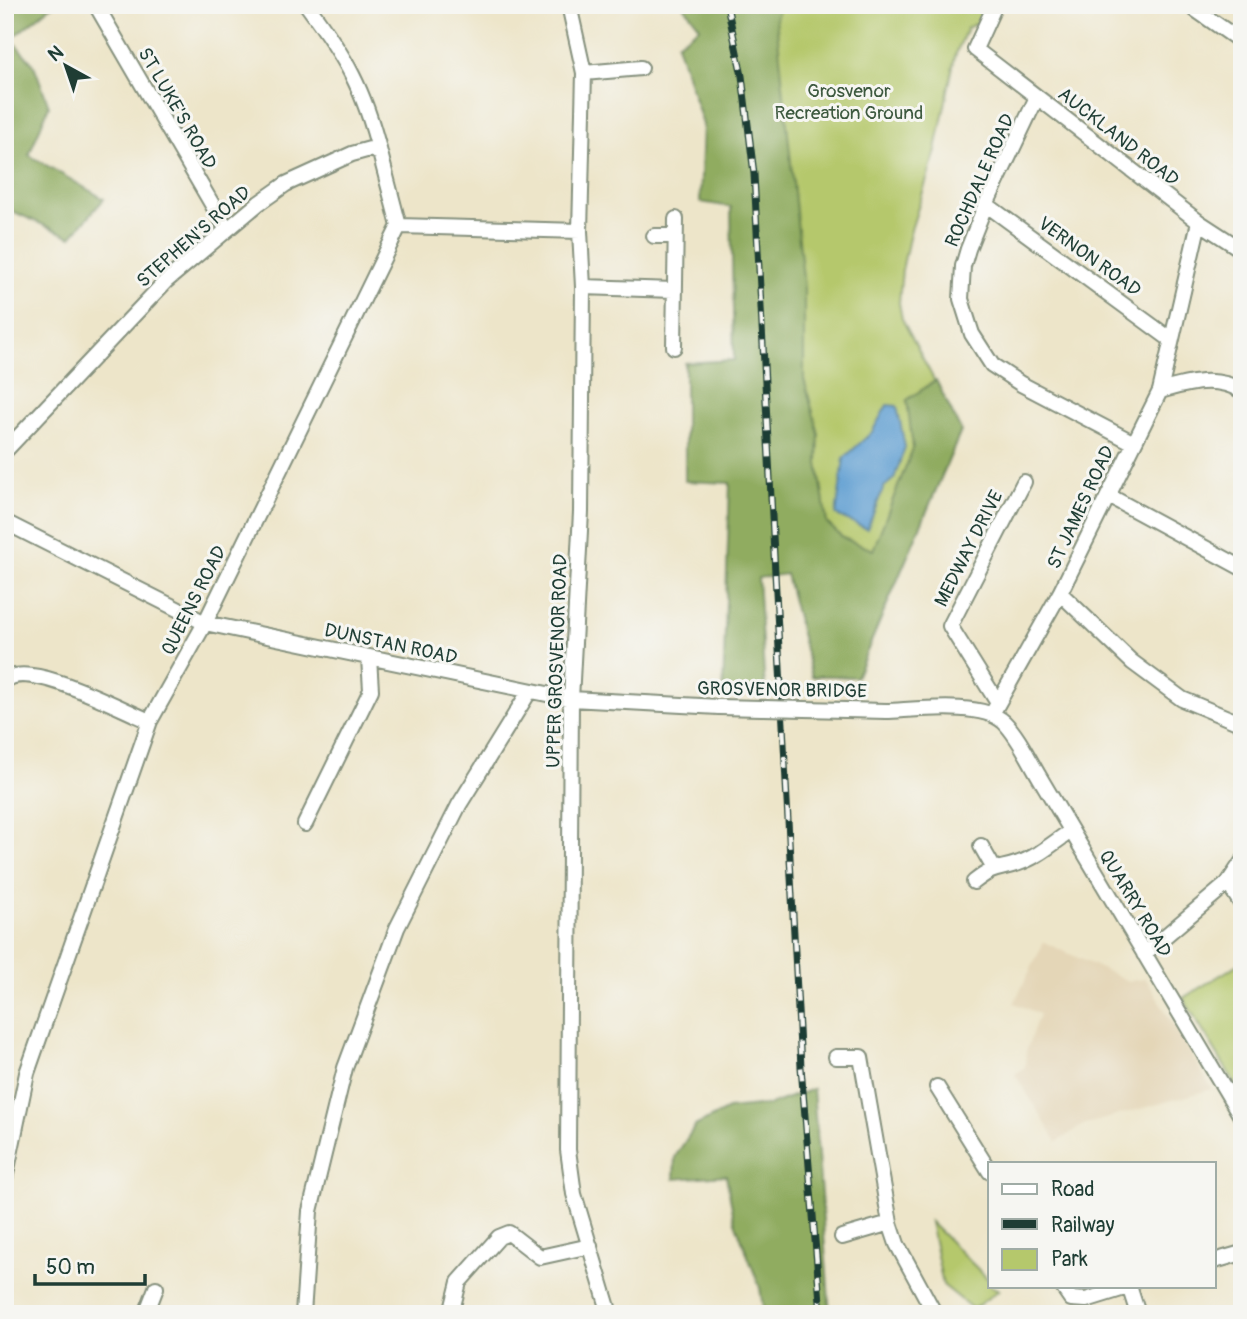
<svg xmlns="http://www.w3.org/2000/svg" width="1247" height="1319" viewBox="0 0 1247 1319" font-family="Pangolin,sans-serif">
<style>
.built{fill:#e4d6b7}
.green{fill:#b5c86c;stroke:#6a8250;stroke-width:2}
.forest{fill:#90ac60;stroke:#58744a;stroke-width:2}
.water{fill:#609fd2;stroke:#406e83;stroke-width:2}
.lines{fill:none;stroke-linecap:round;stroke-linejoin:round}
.minor-casing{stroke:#86917e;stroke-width:18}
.minor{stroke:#fff;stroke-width:14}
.rail-casing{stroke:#1f3d34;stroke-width:7}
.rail{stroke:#f6f6f2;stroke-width:4.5;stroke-dasharray:13;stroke-linecap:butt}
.minor-bridge-casing{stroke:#86917e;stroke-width:18;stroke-linecap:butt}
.minor-bridge{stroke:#fff;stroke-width:14}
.labels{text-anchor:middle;stroke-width:6;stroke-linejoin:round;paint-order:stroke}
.park-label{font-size:19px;fill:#3d593f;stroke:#f6f6f2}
.street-label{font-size:19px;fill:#1f3d34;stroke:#f6f6f2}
</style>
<rect width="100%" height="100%" fill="#f6f6f2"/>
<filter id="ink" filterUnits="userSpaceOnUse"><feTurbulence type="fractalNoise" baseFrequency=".0143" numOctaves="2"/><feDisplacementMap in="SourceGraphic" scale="14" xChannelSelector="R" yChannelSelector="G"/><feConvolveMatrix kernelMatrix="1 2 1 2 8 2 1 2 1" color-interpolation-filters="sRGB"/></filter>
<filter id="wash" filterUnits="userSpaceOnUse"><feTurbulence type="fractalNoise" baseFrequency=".00686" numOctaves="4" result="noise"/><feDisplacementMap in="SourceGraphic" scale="28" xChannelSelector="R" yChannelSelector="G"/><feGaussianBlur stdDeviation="1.57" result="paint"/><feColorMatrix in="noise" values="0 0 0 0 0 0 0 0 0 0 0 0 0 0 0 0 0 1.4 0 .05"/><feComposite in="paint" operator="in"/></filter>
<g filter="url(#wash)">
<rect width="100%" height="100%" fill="#ede5c9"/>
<path class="built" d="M 1044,942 L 1128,981 L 1146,979 L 1212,1089 L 1083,1125 L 1057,1142 L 1015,1074 L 1025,1067 L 1026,1051 L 1039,1014 L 1014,1003 Z"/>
<path class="green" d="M 739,5 L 988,5 L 981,21 L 967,28 L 955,56 L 935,154 L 910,233 L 902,270 L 899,303 L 902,319 L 961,431 L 856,677 C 839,677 829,674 812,677 Z
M 1242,962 L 1242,1095 L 1183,998 Z
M 930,1222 L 990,1281 L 990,1286 L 999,1290 L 973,1309 L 943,1285 Z"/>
<path class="forest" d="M 5,5 L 53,5 L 11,39 L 34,65 L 49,106 L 29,155 L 104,199 L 71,237 L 5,208 Z
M 683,5 L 781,5 L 776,18 L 804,288 L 804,379 L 819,434 L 818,463 L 827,523 L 843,538 L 873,550 L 913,448 L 907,400 L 936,380 L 961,431 L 856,677 C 839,677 829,674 812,677 L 786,574 L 758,578 L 765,691 L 723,690 L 730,483 L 685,481 L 685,363 L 734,360 L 731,207 L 700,202 L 703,125 L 677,44 L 700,27 Z
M 813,1089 L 830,1314 L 764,1314 L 760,1288 L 734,1219 L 726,1175 L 674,1179 L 675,1157 L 695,1126 L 728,1109 L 769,1105 Z"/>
<path class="water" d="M 887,405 L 897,406 L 905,447 L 894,479 L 884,487 L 867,529 L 836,515 L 844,458 L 872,432 Z"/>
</g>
<g filter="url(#ink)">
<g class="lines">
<g class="minor-casing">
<path id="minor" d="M 96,5 L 227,230
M 307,5 C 346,58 364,89 380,153
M 569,5 L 584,73 L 580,231 L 583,287 L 581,512 L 571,699 L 568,1150 L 574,1194 L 610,1314
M 995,5 L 975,49 L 1199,222 L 1242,250
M 1189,5 L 1242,42
M 584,73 L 641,68
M 1037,97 L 983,211 L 968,249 L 963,266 L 961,299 L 972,334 L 992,365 L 1021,384 L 1132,442
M 987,205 L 1170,339
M 654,236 L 675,236
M 583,287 L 674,290
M 674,347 L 676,219
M 1160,391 L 1199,222
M 5,451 L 166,281 L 259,203 L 286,184 L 352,154 L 370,149 L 380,153 L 399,226
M 1109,496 L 1242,568
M 5,522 L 205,623 L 571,699 L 719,707
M 1060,593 L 1132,662 L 1182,699 L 1242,724
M 5,681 C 27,658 122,710 150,721
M 998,703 L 950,626 L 1024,482
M 886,711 C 916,710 982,701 1004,722 C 1019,737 1029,760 1040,778 L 1242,1118
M 992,714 L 1060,593 L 1160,391 C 1188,383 1216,375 1242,391
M 305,824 L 371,690 L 369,658
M 981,846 L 993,867
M 974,882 C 996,865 996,871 1019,863 C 1038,857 1054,842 1071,831
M 1228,883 L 1242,905
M 1144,954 L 1228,883 L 1242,862
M 836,1057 L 861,1057 L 890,1223
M 937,1087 L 990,1172
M 5,1179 L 27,1073 L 150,721 L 205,623 L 399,226 L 580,231
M 842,1237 L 890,1223 L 897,1244 L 935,1314
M 1214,1261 L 1242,1253
M 1062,1286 L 1071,1299 L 1086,1300 L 1131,1286
M 1129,1286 L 1138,1314
M 146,1314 L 156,1288
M 303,1314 L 310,1211 L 345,1068 L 397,928 L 459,805 L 529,692
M 451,1314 L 459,1282 L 499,1237 L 509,1233 L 540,1257 L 590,1246"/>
</g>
<use href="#minor" class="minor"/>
<g class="rail-casing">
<path id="rail" d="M 727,5 L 742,76 L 754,174 L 801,1067 L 821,1314"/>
</g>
<use href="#rail" class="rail"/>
<g class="minor-bridge-casing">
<path id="minor-bridge" d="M 719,707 L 886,711"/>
</g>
<use href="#minor-bridge" class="minor-bridge"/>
</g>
</g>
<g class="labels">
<g class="park-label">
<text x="849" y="97">Grosvenor<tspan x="849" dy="22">Recreation Ground</tspan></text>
</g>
<g class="street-label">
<text transform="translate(178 108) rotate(60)" y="7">ST LUKE'S ROAD</text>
<text transform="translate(1119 136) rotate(38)" y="7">AUCKLAND ROAD</text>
<text transform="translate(979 180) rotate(-66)" y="7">ROCHDALE ROAD</text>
<text transform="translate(193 236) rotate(-41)" y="7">STEPHEN'S ROAD</text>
<text transform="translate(1090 256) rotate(36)" y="7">VERNON ROAD</text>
<text transform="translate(1080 507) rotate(-65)" y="7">ST JAMES ROAD</text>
<text transform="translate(968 548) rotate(-63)" y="7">MEDWAY DRIVE</text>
<text transform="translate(193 600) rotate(-63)" y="7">QUEENS ROAD</text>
<text transform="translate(391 643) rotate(12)" y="7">DUNSTAN ROAD</text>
<text transform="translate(556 661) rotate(-88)" y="7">UPPER GROSVENOR ROAD</text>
<text transform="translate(782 689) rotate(1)" y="7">GROSVENOR BRIDGE</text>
<text transform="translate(1136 903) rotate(59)" y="7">QUARRY ROAD</text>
</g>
</g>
<rect width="1247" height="1319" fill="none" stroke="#f6f6f2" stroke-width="28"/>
<rect x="988" y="1162" width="228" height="126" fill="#f6f6f2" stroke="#a0aca6" stroke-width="2"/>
<rect x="1002" y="1184" width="35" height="10" fill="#ffffff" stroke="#a0aca6" stroke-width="2"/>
<text x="1051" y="1196" font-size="21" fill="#1f3d34">Road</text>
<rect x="1002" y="1219" width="35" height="10" fill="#1f3d34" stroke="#a0aca6" stroke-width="2"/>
<text x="1051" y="1232" font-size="21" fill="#1f3d34">Railway</text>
<rect x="1002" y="1249" width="35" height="21" fill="#b5c86c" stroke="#a0aca6" stroke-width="2"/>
<text x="1051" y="1266" font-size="21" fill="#1f3d34">Park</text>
<g transform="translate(66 66) rotate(320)" stroke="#f6f6f2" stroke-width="5" paint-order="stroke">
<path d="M0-5L12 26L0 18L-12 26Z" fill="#1f3d34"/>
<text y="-10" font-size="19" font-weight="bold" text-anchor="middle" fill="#1f3d34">N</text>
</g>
<path d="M35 1274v10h110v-10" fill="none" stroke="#1f3d34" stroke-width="3.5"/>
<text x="46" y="1274" font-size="21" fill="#1f3d34" stroke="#f6f6f2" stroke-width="5" paint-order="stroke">50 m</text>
</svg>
